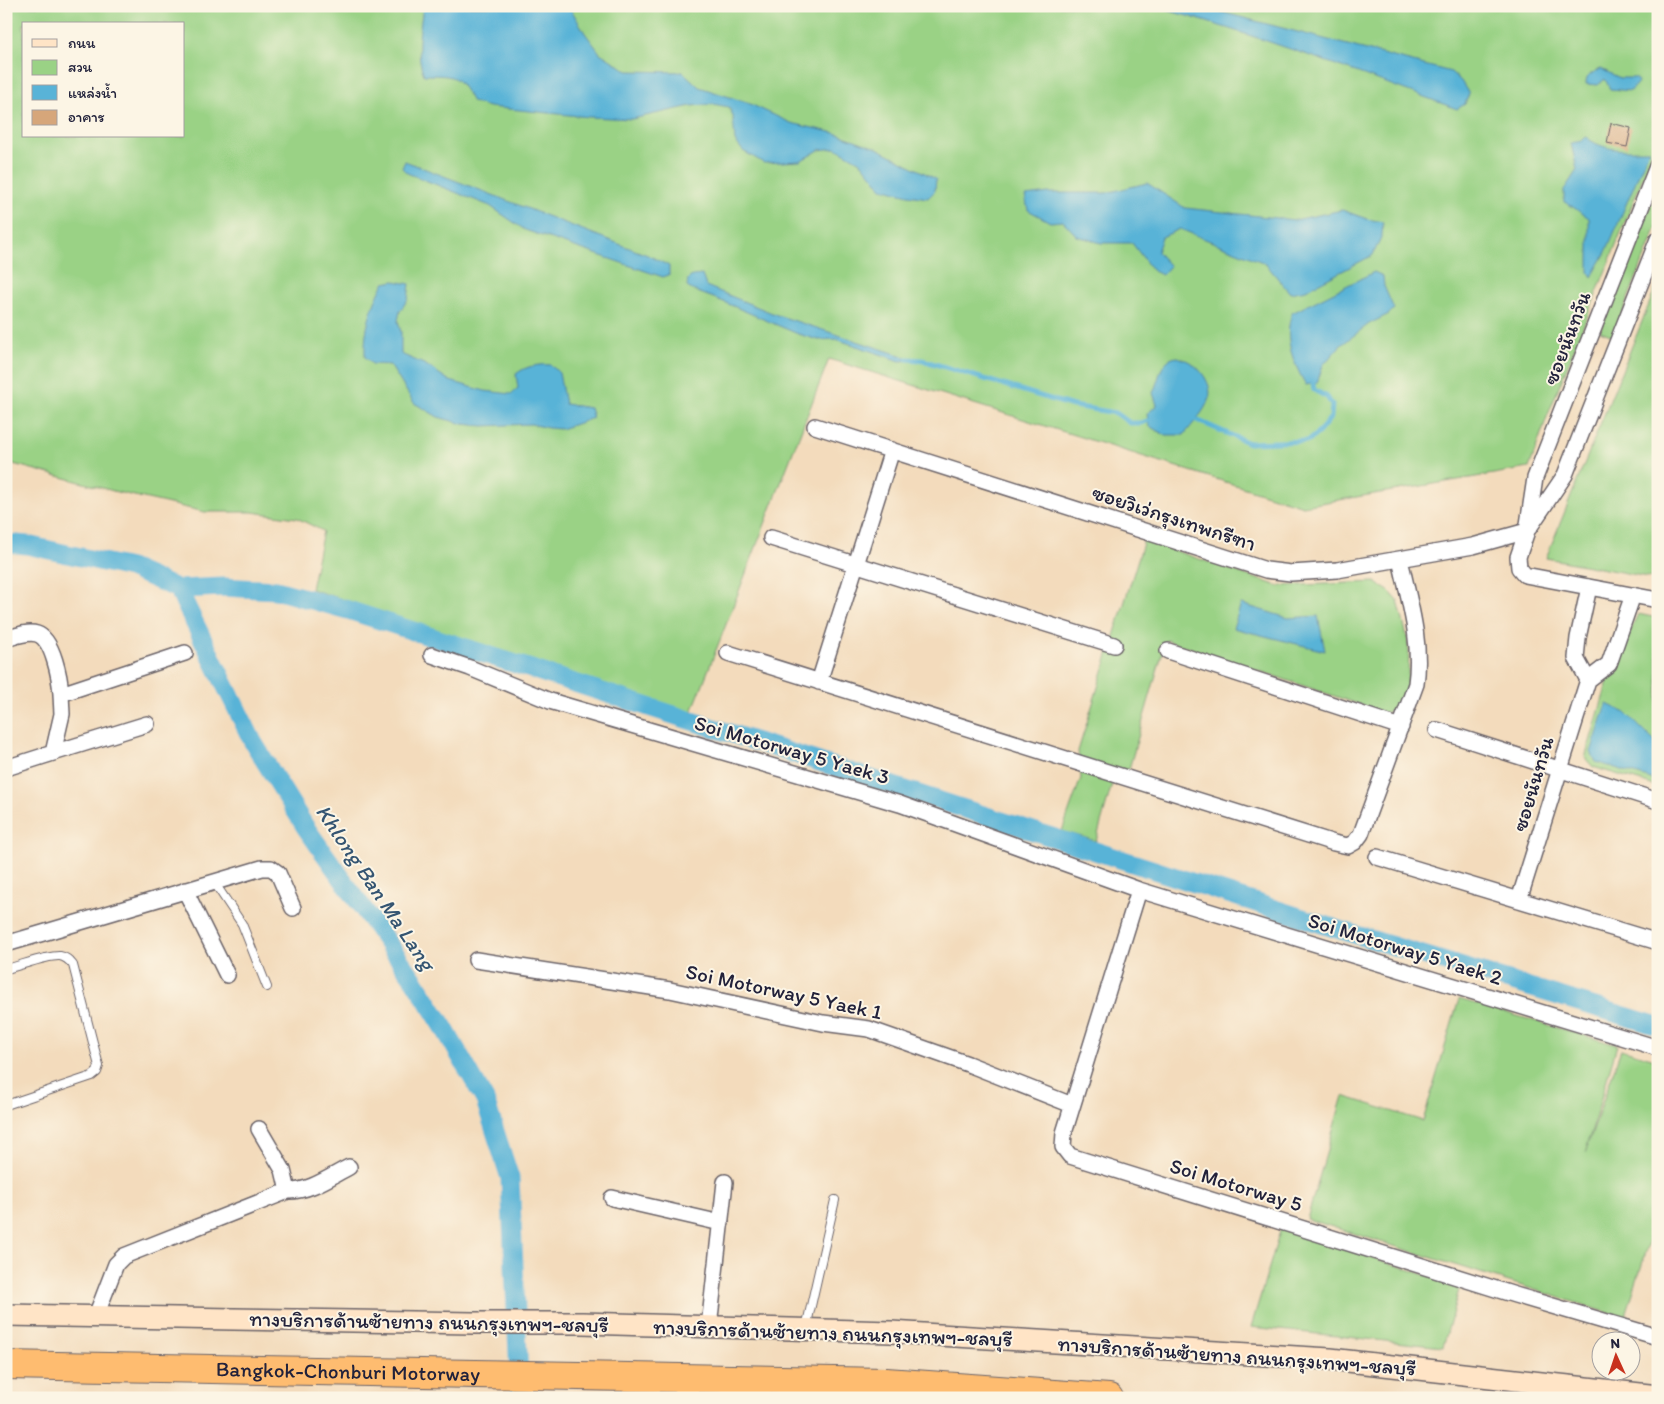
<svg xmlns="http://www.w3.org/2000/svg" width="1664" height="1404" viewBox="0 0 1664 1404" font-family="Itim,'Playpen Sans Thai',sans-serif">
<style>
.green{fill:#9ad285;stroke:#5e7a60;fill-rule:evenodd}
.water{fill:#59b3d7;stroke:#3e6a89}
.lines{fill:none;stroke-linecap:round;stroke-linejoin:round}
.stream{stroke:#59b3d7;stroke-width:5}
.canal{stroke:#59b3d7;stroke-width:19}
.building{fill:#d6a67a}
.service-casing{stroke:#6b6368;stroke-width:10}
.minor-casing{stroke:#6b6368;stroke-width:18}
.secondary-casing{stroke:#6b6368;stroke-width:24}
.motorway-casing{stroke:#6b6368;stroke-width:30}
.service{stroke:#fff;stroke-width:8}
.minor{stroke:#fff;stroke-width:15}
.secondary{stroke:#ffe4c6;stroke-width:21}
.motorway{stroke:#febc70;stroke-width:28}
.labels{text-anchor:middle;stroke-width:4;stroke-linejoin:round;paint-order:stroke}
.street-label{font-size:21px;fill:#22223b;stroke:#fcf5e5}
.water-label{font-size:22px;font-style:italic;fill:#355572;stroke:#fcf5e5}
</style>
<rect width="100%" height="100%" fill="#fcf5e5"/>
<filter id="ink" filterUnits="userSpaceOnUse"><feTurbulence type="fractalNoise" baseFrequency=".02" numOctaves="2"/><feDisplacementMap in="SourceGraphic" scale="10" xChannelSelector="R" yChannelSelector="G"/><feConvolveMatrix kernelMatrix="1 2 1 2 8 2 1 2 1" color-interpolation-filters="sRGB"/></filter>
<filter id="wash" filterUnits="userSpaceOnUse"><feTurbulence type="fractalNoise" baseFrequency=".0096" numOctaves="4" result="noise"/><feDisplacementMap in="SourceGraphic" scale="20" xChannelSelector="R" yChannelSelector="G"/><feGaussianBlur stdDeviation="1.12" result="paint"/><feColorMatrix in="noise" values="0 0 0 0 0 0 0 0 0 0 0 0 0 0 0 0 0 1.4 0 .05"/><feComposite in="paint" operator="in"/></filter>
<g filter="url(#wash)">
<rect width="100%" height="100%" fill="#f3dbbc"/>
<path class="green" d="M 6,6 L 1658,6 L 1658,140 L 1547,417 L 1529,468 L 1303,506 L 829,359 L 692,712 L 311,589 L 323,531 L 297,518 L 252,512 L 205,512 L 117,492 L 6,462 ZM 24,24 L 184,24 L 184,136 L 24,136 Z
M 1658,187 L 1658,224 L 1613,336 L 1600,331 Z
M 1658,282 L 1658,579 L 1546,558 Z
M 1144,540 L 1278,586 L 1375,582 L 1390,592 L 1398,601 L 1407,636 L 1409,652 L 1408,678 L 1403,704 L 1385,713 L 1166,640 L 1129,769 L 1112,784 L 1096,841 L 1062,831 L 1081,778 L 1078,751 Z
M 1638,614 L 1658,618 L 1658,787 L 1593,767 L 1585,758 L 1608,681 Z
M 1459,999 L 1617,1045 L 1585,1153 L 1621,1049 L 1658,1060 L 1658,1214 L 1625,1318 L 1307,1219 L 1343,1096 L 1423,1121 Z
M 1281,1228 L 1460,1286 L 1443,1347 L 1251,1327 Z"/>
<path class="water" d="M 423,6 L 569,6 L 585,33 L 600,53 L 628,71 L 683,72 L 699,87 L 748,103 L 791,123 L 835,133 L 877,148 L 936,179 L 935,191 L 928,198 L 908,195 L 882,188 L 862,163 L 836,148 L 819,150 L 800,161 L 764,163 L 743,151 L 735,141 L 733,116 L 729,107 L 713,104 L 691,106 L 632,119 L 589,117 L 489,107 L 472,102 C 456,73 455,76 424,75 C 415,52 420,30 423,6 Z
M 1152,6 L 1198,6 L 1451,72 L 1461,81 L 1469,94 L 1465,104 L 1457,109 C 1356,72 1255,34 1152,6 Z
M 1601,69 L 1620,78 L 1636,78 L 1638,82 L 1631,91 L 1610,89 L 1605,79 L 1598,85 L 1586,84 C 1586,74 1593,73 1601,69 Z
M 1586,137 C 1604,152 1627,150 1649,150 L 1606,252 L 1592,277 L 1589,272 L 1589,218 L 1564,201 L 1564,190 L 1577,170 L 1571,143 L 1582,141 Z
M 405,161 L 650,256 L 669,266 L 669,275 L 663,277 L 525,230 L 490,206 L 407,173 L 402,168 Z
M 1147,183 L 1185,208 L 1295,220 L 1342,210 L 1367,219 L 1383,222 L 1382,235 L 1373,255 L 1306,290 L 1290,293 L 1265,263 L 1180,229 L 1162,237 L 1157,252 L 1170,266 L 1162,275 L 1152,270 L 1132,243 L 1101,243 L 1077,236 L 1063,221 L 1050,222 L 1028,210 L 1025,196 L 1049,193 L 1106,193 Z
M 1374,272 L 1383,276 L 1384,286 L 1394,309 L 1389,314 L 1369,324 L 1340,346 L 1323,365 L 1317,383 L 1306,385 C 1293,363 1283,338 1292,313 Z
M 702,275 L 706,286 L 777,315 L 915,360 L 900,361 L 836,339 L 818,340 L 798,334 L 719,300 L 692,290 L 687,287 L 688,279 L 692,276 Z
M 394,281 L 410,284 L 408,299 L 400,311 L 398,321 L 401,332 L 401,354 L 426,365 L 450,381 L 485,391 L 511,394 L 518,388 L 516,374 C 526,366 538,364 551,365 L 559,373 L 565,404 L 590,408 L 593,418 L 561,429 L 548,428 L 531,424 L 483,426 L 463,424 L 438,417 L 414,403 L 390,365 L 372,364 L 365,357 C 364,328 371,308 384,283 Z
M 1178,357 C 1183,359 1189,361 1193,364 C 1202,371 1213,386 1209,398 C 1205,412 1192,424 1184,435 L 1165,435 L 1149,426 L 1147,414 L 1157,405 L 1153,393 C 1160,378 1160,358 1178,357 Z
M 1241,604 L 1288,618 L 1318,616 L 1325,651 L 1233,628 Z
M 1607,704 L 1626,713 L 1658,745 L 1658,781 L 1596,762 L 1591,752 Z"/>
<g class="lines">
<path class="stream" d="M 907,359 L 922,360 L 1073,406 L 1116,413 L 1130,423 L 1141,423 L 1153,419
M 1192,418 L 1249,443 L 1308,441 L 1319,432 L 1331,417 L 1332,405 L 1327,397 L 1314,390 L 1312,378"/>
<path class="canal" d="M 6,543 L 27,545 L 130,568 L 178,589 L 253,742 L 306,828 L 414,980 L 443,1026 L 485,1100 L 510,1178 L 520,1398
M 178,589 L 224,587 L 276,590 L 348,610 L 1337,929 L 1658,1026"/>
</g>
<g id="blocks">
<path class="building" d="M 1611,123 L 1631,128 L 1627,147 L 1607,143 Z"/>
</g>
</g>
<g filter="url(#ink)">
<use href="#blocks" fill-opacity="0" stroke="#6b6368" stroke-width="1"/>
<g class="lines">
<g class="service-casing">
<path id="service" d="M 214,882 L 242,924 L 267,987
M 6,969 C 20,966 47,955 60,956 C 66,957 69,960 73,965 L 99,1066 L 97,1072 L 92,1076 L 6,1105
M 806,1328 L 835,1200"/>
</g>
<g class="minor-casing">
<path id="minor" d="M 1658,164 L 1535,478 L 1527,531 L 1518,557 L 1519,568 L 1525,575 L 1658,600
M 815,426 L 1266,570 L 1291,573 L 1337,570 L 1473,546 L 1527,531
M 1529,528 L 1565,475 L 1658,239
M 771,538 L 1114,645
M 6,639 C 16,636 27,631 37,634 C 53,639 60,679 61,694
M 1168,651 L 1401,727
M 728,653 L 1334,843 L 1348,846 L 1355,842 L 1361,834 L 1416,684 C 1422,641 1409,601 1400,559
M 432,655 L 470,668 L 550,701 L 900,804 L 1139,890 L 1658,1048
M 1588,680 L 1576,658 L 1578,638 L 1589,587
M 819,682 L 892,450
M 1437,730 L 1658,801
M 53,753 L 147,724
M 6,768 L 53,753 L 62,714 L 61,694 L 185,653
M 1377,857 L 1658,942
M 185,890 L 227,975
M 1139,890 L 1064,1133 L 1063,1147 L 1070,1156 L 1515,1295 L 1658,1337
M 1519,900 L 1588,680 L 1609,664 L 1633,595
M 6,944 L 262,868 L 271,868 L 278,873 L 293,908
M 476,960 L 670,990 L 823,1023 L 869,1029 L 968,1064 L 1072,1105
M 288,1191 C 309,1192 331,1176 349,1167
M 612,1198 L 721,1223
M 96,1316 L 116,1264 L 124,1256 L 288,1191 L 283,1170 L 259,1129
M 709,1327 L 725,1182"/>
</g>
<g class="secondary-casing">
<path id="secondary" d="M 6,1315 L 473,1323 L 582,1323 L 891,1332 L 1330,1359 L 1658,1396"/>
</g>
<g class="motorway-casing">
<g id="motorway">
<path id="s1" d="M 6,1365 L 886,1382 L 1109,1398"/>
</g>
</g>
<use href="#service" class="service"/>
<use href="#minor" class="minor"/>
<use href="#secondary" class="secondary"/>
<use href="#motorway" class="motorway"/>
</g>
</g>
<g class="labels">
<g class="street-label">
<text transform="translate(1567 338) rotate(-69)" y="7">ซอยนันทวัน</text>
<text transform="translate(1174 518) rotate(18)" y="7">ซอยวิเว่กรุงเทพกรีฑา</text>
<text transform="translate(792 750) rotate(16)" y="7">Soi Motorway 5 Yaek 3</text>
<text transform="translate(1533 784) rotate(-73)" y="7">ซอยนันทวัน</text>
<text transform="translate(1405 949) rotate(17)" y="7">Soi Motorway 5 Yaek 2</text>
<text transform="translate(784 992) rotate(12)" y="7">Soi Motorway 5 Yaek 1</text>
<text transform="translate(1236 1185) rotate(17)" y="7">Soi Motorway 5</text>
<text transform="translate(429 1322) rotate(1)" y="7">ทางบริการด้านซ้ายทาง ถนนกรุงเทพฯ-ชลบุรี</text>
<text transform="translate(833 1333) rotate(2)" y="7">ทางบริการด้านซ้ายทาง ถนนกรุงเทพฯ-ชลบุรี</text>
<text transform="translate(1237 1356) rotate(4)" y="7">ทางบริการด้านซ้ายทาง ถนนกรุงเทพฯ-ชลบุรี</text>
<text dy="7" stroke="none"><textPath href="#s1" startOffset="342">Bangkok-Chonburi Motorway</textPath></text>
</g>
<g class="water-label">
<text transform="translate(376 887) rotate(56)" y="8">Khlong Ban Ma Lang</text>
</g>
</g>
<rect width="1664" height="1404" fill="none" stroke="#fcf5e5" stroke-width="25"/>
<rect x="22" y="22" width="162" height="115" fill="#fcf5e5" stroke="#a5a1a1"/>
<rect x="32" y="39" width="25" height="8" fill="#ffe4c6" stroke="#a5a1a1"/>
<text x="68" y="48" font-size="15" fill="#22223b">ถนน</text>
<rect x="32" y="60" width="25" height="15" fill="#9ad285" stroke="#a5a1a1"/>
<text x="68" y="72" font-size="15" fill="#22223b">สวน</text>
<rect x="32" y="85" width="25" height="15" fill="#59b3d7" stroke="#a5a1a1"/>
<text x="68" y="98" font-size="15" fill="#22223b">แหล่งน้ำ</text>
<rect x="32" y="110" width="25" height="15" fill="#d6a67a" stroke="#a5a1a1"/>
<text x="68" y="122" font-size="15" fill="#22223b">อาคาร</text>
<g transform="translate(1616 1356) rotate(357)"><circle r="24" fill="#fcf5e5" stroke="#a5a1a1"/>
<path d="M0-4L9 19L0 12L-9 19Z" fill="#c8321e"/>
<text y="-8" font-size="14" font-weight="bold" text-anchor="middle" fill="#22223b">N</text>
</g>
</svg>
